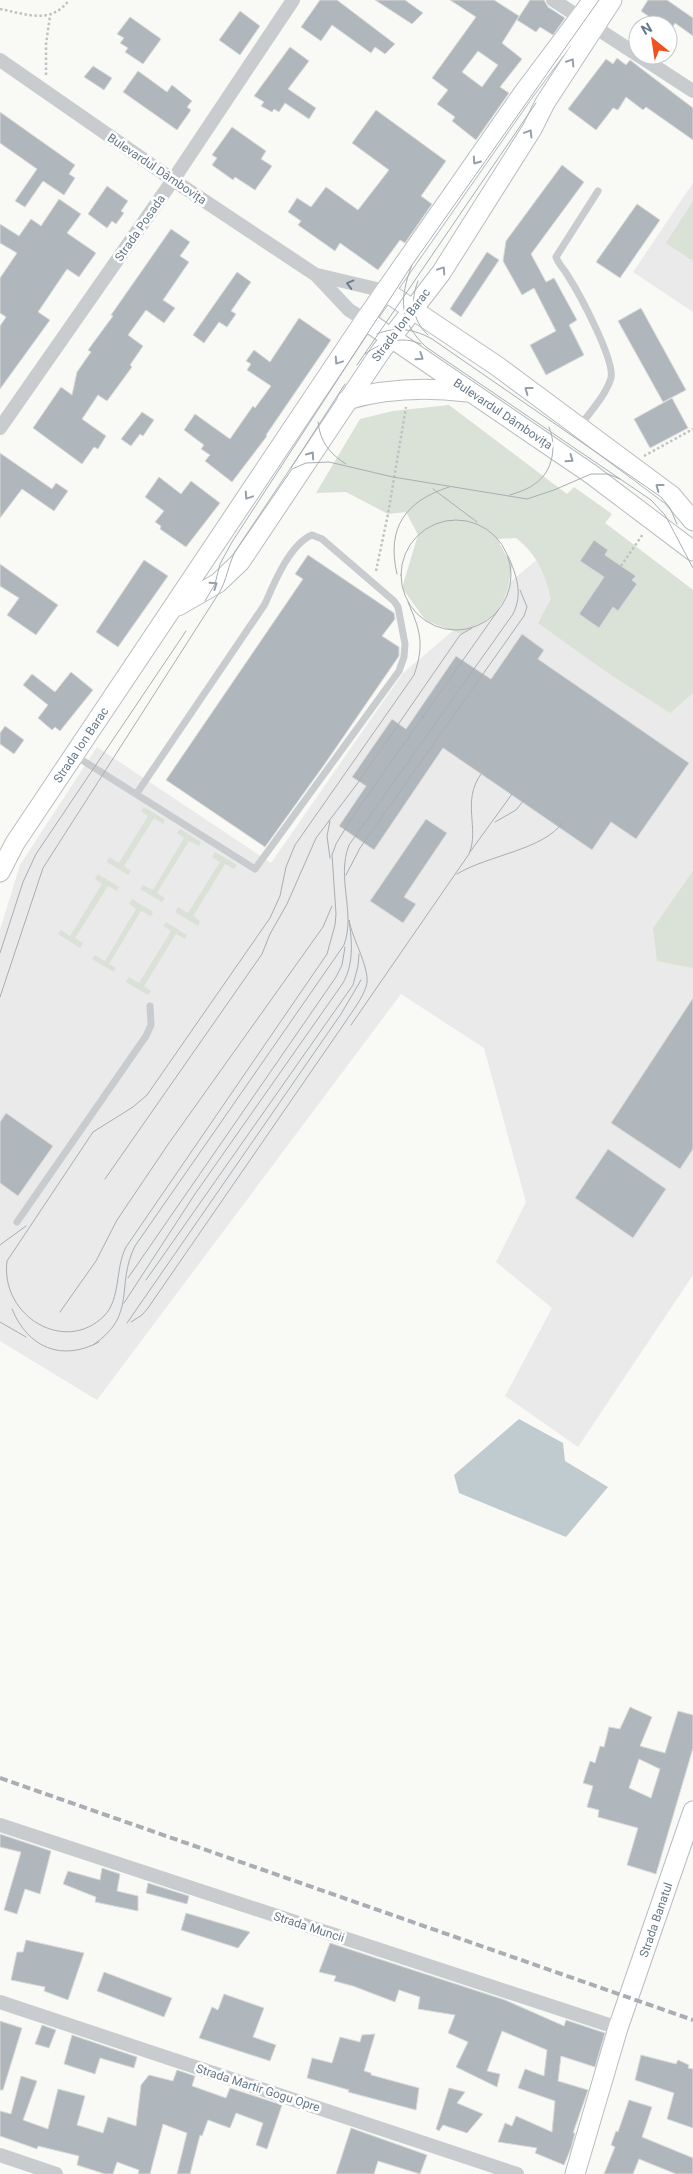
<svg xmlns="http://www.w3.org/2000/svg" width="693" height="2174" viewBox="0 0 693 2174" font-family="Roboto,sans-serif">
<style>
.built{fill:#e9eae9}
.green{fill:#dae1d6}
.water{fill:#c0cbcf}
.building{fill:#afb7bd;stroke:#dadad8;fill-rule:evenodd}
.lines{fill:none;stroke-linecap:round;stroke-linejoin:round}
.secondary-casing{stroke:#b8bec2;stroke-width:21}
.path{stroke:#bfc2c4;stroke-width:2.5;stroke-dasharray:2.5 2.5;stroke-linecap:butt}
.lane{stroke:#c8cccf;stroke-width:7}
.street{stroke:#c8cccf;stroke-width:14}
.secondary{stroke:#fff;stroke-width:19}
.tram{stroke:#a8aeb4;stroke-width:1}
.rail{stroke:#a8aeb4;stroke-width:4;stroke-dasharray:8 4;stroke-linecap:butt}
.oneway{stroke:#94a1ac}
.oneway2{stroke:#6b7d8c}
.labels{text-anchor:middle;stroke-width:5;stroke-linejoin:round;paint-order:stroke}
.street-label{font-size:12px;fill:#667988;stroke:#fff}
</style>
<rect width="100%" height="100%" fill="#f9f9f6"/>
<path class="built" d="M 693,183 L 693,312 L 633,272 Z
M 592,513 L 693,590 L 693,1275 L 578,1447 L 505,1396 L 552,1308 L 496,1262 L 526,1202 L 484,1048 L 401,994 L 97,1400 L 0,1341 L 0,930 L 20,865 L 97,747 L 271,863 L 403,673 Z"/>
<path class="green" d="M 693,201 L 693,261 L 666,243 Z
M 449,405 L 567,494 L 574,487 L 612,514 L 605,523 L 693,590 L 693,693 L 670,713 L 608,673 L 538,623 L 551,599 C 546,575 536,553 516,538 L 497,539 L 512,566 C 505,608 499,614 462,634 L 426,621 L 402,588 L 418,535 L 406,512 L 388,514 L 346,492 L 316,493 L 360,419 L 393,411 Z
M 144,807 L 165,820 L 163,824 L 154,818 L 124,866 L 131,871 L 128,875 L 107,862 L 109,857 L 119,863 L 148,816 L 141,811 Z
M 180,829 L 201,842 L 199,846 L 189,841 L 157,893 L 165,898 L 162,902 L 140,889 L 143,885 L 153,890 L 184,838 L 177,833 Z
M 215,852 L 237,865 L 234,869 L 225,864 L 193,916 L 200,921 L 198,926 L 175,912 L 178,907 L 188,913 L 220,862 L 212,857 Z
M 693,871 L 693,968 L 657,961 L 653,928 Z
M 98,874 L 119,887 L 117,891 L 108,886 L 75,938 L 83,943 L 80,948 L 58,934 L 61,930 L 70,936 L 102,884 L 95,879 Z
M 132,899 L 153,912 L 151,916 L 141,911 L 109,964 L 116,968 L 114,972 L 92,959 L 95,955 L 105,961 L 136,909 L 129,904 Z
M 166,922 L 187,935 L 185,939 L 176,934 L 144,986 L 151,991 L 148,995 L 126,982 L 129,977 L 139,983 L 171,931 L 163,926 Z"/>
<path class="water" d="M 519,1419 L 563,1443 L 565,1461 L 608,1487 L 566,1537 L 459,1493 L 454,1475 Z"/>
<path class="building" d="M 320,0 L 337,0 L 395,44 L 385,54 L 375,47 L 371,53 L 332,25 L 321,41 L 301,27 Z
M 375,0 L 405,0 L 423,13 L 412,24 Z
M 450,0 L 494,0 L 519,16 L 502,43 L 522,59 L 500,87 L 509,93 L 476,140 L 452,121 L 455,117 L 437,104 L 448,90 L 432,78 L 476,17 ZM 478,51 L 498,65 L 482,87 L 462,72 Z
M 530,0 L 544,0 L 548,7 L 565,18 L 553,35 L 540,27 L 536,32 L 517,20 Z
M 648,0 L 667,0 L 693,18 L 693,36 L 675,23 L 670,31 L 668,25 L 661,25 L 641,11 Z
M 240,11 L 260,26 L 240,55 L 219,40 Z
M 130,17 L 161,39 L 143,64 L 125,52 L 128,48 L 120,43 L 124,38 L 117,34 Z
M 290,47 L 309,61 L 288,89 L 316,108 L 309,119 L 285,103 L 279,112 L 274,109 L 272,112 L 261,106 L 264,102 L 254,96 Z
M 617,58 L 626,65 L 630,60 L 693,108 L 693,140 L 646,107 L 643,110 L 626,97 L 618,110 L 613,108 L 596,130 L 568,109 L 606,59 L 613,64 Z
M 93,66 L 112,78 L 104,90 L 84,77 Z
M 138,71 L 167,92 L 172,85 L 192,101 L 187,107 L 191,110 L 177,130 L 123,92 Z
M 376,110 L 446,161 L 421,196 L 432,204 L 405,243 L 400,240 L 378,270 L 340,243 L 335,251 L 298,225 L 301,221 L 288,212 L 297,198 L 311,207 L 326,187 L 358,210 L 389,170 L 352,143 Z
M 0,112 L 75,165 L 69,174 L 75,178 L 64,195 L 43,181 L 25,207 L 15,201 L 37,169 L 0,143 Z
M 232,127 L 266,151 L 261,159 L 272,166 L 255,190 L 235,177 L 233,180 L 212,165 L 217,158 L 212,155 Z
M 562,165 L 584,182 L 531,254 L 546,282 L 554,278 L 577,320 L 569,325 L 584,355 L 546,375 L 530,345 L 556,331 L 534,288 L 522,295 L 503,261 L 506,241 Z
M 107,186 L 128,201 L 121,211 L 124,213 L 116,224 L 112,221 L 107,228 L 88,214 Z
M 59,199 L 81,214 L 67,233 L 96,253 L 79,277 L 67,269 L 38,312 L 50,320 L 0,389 L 0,326 L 6,317 L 0,313 L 0,278 L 17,253 L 0,243 L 0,224 L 19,236 L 31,219 L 41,226 Z
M 637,204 L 660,220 L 620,278 L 596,262 Z
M 171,229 L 190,242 L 180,256 L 189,262 L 163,300 L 175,308 L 164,323 L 146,310 L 128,335 L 143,346 L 130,365 L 132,367 L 107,401 L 98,395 L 82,419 L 106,436 L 98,449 L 94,447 L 82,464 L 33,428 L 61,387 L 72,395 L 77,372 L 91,352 L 88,350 L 113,316 L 111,315 Z
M 487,252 L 499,260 L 461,317 L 450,309 Z
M 237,272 L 251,282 L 231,311 L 236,314 L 227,327 L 219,322 L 204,343 L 193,335 Z
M 641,308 L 686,390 L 663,402 L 618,321 Z
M 299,318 L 331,340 L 266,435 L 267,436 L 232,482 L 205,461 L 210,455 L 201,449 L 204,445 L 184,430 L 195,414 L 230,439 L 253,406 L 255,408 L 271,386 L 247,370 L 251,364 L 246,361 L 254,350 L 270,362 Z
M 672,398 L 688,428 L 650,448 L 634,419 Z
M 142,412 L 154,420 L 143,436 L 140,434 L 131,446 L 121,439 Z
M 0,453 L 52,489 L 56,483 L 68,491 L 54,511 L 22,489 L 0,518 Z
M 159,477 L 181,494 L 191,481 L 220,503 L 186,547 L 160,529 L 161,526 L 155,522 L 164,511 L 145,497 Z
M 594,540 L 608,550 L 605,555 L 636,576 L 632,580 L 637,584 L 618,611 L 613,607 L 599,628 L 579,614 L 604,577 L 580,561 Z
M 308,555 L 394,613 L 395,619 L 382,636 L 399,647 L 399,656 L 324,765 L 265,847 L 166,780 L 303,579 L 295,574 Z
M 144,560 L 168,576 L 118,647 L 96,632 Z
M 0,564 L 58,605 L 36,635 L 7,615 L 19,598 L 0,586 Z
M 522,634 L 544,650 L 538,659 L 689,763 L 636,839 L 611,822 L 592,850 L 443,748 L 374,850 L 339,826 L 366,786 L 352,777 L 392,719 L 406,729 L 456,656 L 491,679 Z
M 71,672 L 93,690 L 60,731 L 55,727 L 52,730 L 38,718 L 48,705 L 23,685 L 32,674 L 55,692 Z
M 5,726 L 24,740 L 14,754 L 0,744 L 0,733 Z
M 426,819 L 447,833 L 404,897 L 416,904 L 403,923 L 370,901 Z
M 693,998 L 693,1149 L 680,1169 L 611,1123 Z
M 6,1113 L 53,1146 L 18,1196 L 0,1183 L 0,1122 Z
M 608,1149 L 666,1189 L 633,1238 L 575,1198 Z
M 630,1707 L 652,1717 L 640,1746 L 665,1753 L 678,1711 L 693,1715 L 693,1748 L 656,1874 L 627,1865 L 638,1828 L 598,1817 L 599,1810 L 587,1807 L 593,1786 L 583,1783 L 590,1761 L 595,1763 L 600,1746 L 604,1747 L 609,1727 L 620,1729 ZM 639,1759 L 660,1769 L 651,1798 L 629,1788 Z
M 0,1834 L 51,1851 L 40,1894 L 25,1889 L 17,1914 L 4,1910 L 21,1852 L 0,1847 Z
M 102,1868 L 120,1874 L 117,1891 L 138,1896 L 138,1911 L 95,1902 L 96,1897 L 63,1884 L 68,1871 L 100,1880 Z
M 148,1883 L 189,1896 L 187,1904 L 146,1893 Z
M 186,1913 L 250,1932 L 238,1948 L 181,1930 Z
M 26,1940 L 84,1953 L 68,2000 L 44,1991 L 45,1987 L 11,1980 L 17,1952 L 23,1952 Z
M 330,1943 L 505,2000 L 564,2026 L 566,2020 L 605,2033 L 595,2067 L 561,2056 L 558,2081 L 588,2090 L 573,2133 L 575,2133 L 571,2148 L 564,2165 L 535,2153 L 537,2148 L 498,2142 L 505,2123 L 512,2126 L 516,2116 L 552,2132 L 555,2101 L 518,2088 L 525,2069 L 544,2076 L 547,2050 L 502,2031 L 487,2071 L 500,2074 L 497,2087 L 456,2067 L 468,2042 L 448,2033 L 455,2015 L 418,2009 L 420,1997 L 399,1990 L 395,2002 L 353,1986 L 334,1981 L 336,1976 L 319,1972 Z
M 104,1972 L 172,1998 L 164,2017 L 97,1991 Z
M 224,1994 L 264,2008 L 253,2037 L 276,2045 L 270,2061 L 199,2038 L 212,2007 L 218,2010 Z
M 0,2021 L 22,2028 L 3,2090 L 0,2090 Z
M 42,2025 L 56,2030 L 49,2048 L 35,2044 Z
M 375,2034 L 364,2071 L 371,2073 L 371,2075 L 419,2088 L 416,2110 L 348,2092 L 349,2090 L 307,2078 L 312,2058 L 332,2063 L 340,2037 L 360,2042 L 362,2035 Z
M 72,2035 L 137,2057 L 134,2068 L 100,2058 L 95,2074 L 64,2064 Z
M 641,2055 L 676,2064 L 678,2060 L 689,2065 L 688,2068 L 693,2069 L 693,2128 L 667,2119 L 674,2093 L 635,2080 Z
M 177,2070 L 195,2076 L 192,2086 L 226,2098 L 230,2088 L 282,2105 L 267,2149 L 256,2145 L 263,2123 L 236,2113 L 230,2128 L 208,2120 L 202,2136 L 200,2135 L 190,2174 L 177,2174 L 187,2133 L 163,2124 L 150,2174 L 138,2174 L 139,2170 L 117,2162 L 113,2174 L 105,2174 L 77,2165 L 79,2156 L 38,2146 L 37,2149 L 0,2136 L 0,2111 L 11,2114 L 21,2076 L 37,2081 L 23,2120 L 48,2129 L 58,2089 L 85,2096 L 77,2125 L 103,2133 L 108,2117 L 136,2126 L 141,2085 L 149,2075 L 173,2081 Z
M 449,2088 L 465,2092 L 457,2103 L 483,2114 L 467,2133 L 443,2125 L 439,2131 L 436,2129 Z
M 629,2100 L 652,2107 L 642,2137 L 693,2158 L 693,2174 L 676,2174 L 639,2159 L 633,2174 L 604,2174 L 615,2147 L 611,2145 L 616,2131 L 618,2132 Z
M 351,2128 L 427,2155 L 420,2174 L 378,2161 L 374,2174 L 336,2174 Z"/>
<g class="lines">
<g class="secondary-casing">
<path id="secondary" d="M 385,291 L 497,366 L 672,496 L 693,521
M 365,320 L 591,474 L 693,551
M 347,400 C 387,388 425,387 467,392
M 178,606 L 218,583 L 240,562 L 381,351 L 441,273 L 532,129 L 545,103 L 612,0
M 0,872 L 15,843 L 365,320 L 524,92 L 593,0
M 575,2174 L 618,2028 L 693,1811"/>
</g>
<path class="path" d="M 0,9 C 26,14 51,25 69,0
M 46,75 L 46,44 L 50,16
M 644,456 L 693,429
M 621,566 L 643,534
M 376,571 L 388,514 L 406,407"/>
<path class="lane" d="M 580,426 C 590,412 606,395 611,378 C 615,360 579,293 568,276 C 564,269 559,265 556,257 L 598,191
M 74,755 L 255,869 L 399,671 L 404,657 L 405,644 L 398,607 L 394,601 L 322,539 L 312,535 C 290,544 274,583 265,604 L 137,793
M 17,1222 L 146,1036 L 151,1025 L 150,1006"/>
<path class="street" d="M 553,0 L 693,91
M 0,60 L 173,180 L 316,275 L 349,310 L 365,320
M 317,275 L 385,291
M 0,428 L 173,180 L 293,0
M 0,1825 L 618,2028
M 0,2002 L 517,2174
M 0,2155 L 56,2174"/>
<use href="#secondary" class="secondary"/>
<path class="tram" d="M 599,0 L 412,265 C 399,299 399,321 426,347 L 651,500 L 665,515 L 693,568
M 418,281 C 410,301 412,320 428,335
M 377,334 C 396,326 414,329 432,339 L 661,497 L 670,508 L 677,524
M 365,354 C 382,342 401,335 421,344
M 357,365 L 536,103
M 318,422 C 320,442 330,454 346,464
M 291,468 L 345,384
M 433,489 L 477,522
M 510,495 C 519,492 529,489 536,483 C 553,471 557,446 549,427
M401 575a55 55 0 1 1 110 0a55 55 0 1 1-110 0Z
M 397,574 C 386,527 406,501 449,487
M 205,601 L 215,584 L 220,564 L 232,542 L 412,265
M 408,602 C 420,630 425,644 414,675 L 295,845 L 286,867 L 280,896 L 270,918 L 147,1095 L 133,1107 L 93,1132 L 7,1261 C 0,1316 65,1355 104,1316 C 121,1299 115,1268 126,1247 L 327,954 L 335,925 L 336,914 L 332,855 L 336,844 L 353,816 L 499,609
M 495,822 L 516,810 L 524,800
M 470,852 L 512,794
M 330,858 L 327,836 L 330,821
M 457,874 C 488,855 544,850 563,822
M 346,875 L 360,848 L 524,616 L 527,607 L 520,590
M 0,953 L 23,882 L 36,854 L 186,631
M 0,997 L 43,868 L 219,593 C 227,580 228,565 235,552 L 292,469 L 306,463 L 329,462 L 393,477 L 527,499 L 554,490 L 591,474 L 608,474 L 620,479
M 351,1025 L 469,854 C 480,828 461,802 481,774
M 105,1179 L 262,954 L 270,934 L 287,904 L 316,838 L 357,784 L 460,635 L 472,628
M 0,1245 L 26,1226
M 128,1278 L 336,977 L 342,965 L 345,947
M 146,1280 L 353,985 L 358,966 L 359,954
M 124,1303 L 195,1194 L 343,983 C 354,963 352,942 349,920 C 352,939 372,971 366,987 C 362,999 353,1010 346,1021 L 148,1308 L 142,1315 L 131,1322
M 12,1309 C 28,1348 62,1362 99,1342
M 60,1312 L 96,1261 L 117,1220 L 169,1143 L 323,927 L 332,906
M 0,1322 L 26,1337
M 127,1323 L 341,1014 L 361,980
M 93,1345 C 138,1315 115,1286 135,1246 L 344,945 C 356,912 336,879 349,845 L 513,614 C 523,594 517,576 508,556"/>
<path class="rail" d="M 0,1778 L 693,2020"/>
</g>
<defs><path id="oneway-chevron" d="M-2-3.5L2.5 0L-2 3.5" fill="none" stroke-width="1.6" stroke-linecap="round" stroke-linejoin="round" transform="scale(1.25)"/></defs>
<g class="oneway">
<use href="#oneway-chevron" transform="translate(571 62) rotate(-57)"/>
<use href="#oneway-chevron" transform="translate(529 133) rotate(-59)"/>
<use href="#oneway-chevron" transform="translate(476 161) rotate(125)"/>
<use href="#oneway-chevron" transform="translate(442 270) rotate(-56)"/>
<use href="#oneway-chevron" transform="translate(420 357) rotate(34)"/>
<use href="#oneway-chevron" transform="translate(338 361) rotate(124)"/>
<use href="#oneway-chevron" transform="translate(528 390) rotate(-143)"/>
<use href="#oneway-chevron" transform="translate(311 455) rotate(-55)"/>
<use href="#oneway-chevron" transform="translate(570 459) rotate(35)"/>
<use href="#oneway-chevron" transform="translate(659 487) rotate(-143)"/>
<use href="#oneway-chevron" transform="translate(248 496) rotate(124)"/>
<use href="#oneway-chevron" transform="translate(214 585) rotate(-34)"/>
</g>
<use class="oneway2" href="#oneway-chevron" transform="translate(350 284) rotate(-165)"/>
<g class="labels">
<g class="street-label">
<text transform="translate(157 169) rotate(34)" y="4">Bulevardul Dâmbovița</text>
<text transform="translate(140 228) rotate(-55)" y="4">Strada Posada</text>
<text transform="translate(401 325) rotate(-53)" y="4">Strada Ion Barac</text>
<text transform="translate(503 414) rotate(34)" y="4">Bulevardul Dâmbovița</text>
<text transform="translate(81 745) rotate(-56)" y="4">Strada Ion Barac</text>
<text transform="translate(656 1920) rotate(-71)" y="4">Strada Banatul</text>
<text transform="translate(309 1927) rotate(18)" y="4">Strada Muncii</text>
<text transform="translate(258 2088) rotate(18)" y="4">Strada Martir Gogu Opre</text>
</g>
</g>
<g transform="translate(653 40) rotate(330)"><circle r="24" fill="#ffffff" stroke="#c2c9cf"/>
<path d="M0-4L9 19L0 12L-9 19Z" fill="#ed5221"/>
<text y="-8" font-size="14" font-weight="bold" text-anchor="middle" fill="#667988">N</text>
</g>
</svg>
